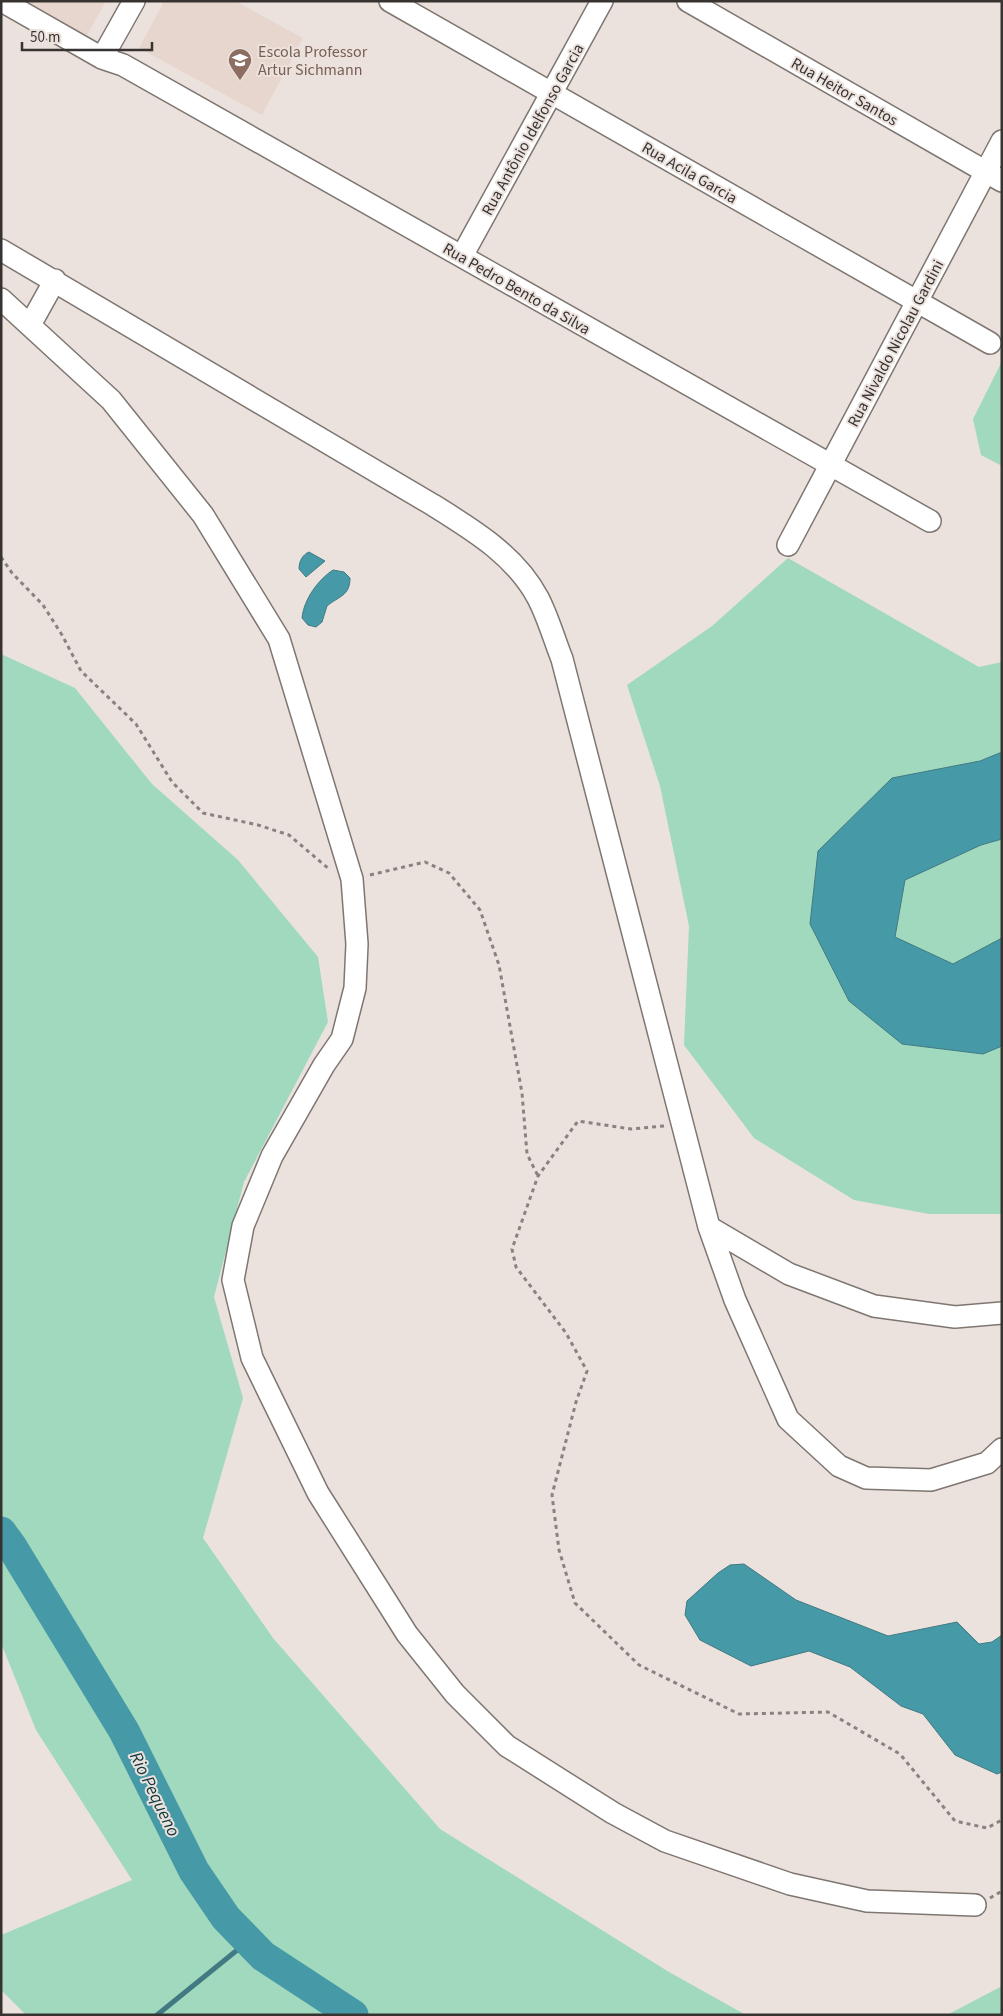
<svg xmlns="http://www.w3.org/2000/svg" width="1003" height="2016" viewBox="0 0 1003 2016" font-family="'Source Sans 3',sans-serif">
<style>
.built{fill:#e7d6cd}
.green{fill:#a0d9be}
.water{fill:#4699a6;stroke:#427a83}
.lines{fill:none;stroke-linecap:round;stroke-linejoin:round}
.stream{stroke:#427a83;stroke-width:5}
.river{stroke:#4699a6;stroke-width:31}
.minor-casing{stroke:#7e7671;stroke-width:24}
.path{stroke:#89827f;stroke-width:3;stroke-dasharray:4 4;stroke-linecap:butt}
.minor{stroke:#fff;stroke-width:21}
.labels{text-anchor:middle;stroke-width:4;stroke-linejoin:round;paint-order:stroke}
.education-label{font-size:16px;fill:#785e54;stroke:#ece2dd;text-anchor:start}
.street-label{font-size:16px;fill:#373331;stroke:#ece2dd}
.water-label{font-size:18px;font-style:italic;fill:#10383e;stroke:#ece2dd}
</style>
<rect width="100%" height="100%" fill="#ece2dd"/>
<path class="built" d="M 25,1 L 106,1 L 86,37 Z
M 160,1 L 235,1 L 303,38 L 262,115 L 139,48 L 163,3 Z"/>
<path class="green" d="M 1002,361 L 1002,466 L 981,455 L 973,419 Z
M 788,558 L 979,667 L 1002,662 L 1002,752 L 980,761 L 818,851 L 983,1054 L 1002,1046 L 1002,1214 L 929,1214 L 854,1200 L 754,1138 L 684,1045 L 689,926 L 660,786 L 627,685 L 712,626 Z
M 1,654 L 75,688 L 152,784 L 238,860 L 318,957 L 328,1022 L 244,1182 L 214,1297 L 243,1398 L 203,1538 L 273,1638 L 440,1829 L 669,1972 L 746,2015 L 26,2015 L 1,1990 L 1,1935 L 132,1880 L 36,1730 L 1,1643 Z
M 1002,839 L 1002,938 L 953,965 L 895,937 L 905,880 L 981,845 Z
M 1002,1986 L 1002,2015 L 947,2015 Z"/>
<path class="water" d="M 309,552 L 325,561 L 306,577 L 299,569 C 299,562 302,555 309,552 Z
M 333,570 L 344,572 L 350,578 C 350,596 339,596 327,606 L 322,622 L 316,627 L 308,625 L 302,618 C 304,599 318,580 333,570 Z
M 1002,752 L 1002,839 L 981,845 L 905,880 L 895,937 L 953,964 L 1002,938 L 1002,1046 L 983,1054 L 902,1044 L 849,1001 L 810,924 L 818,851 L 892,778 L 980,761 Z
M 744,1564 L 796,1600 L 888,1636 L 957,1622 L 979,1644 L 992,1642 L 1002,1635 L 1002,1772 L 997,1774 L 955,1755 L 923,1714 L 901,1706 L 850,1667 L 809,1651 L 751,1666 L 700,1640 L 685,1615 L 687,1601 L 718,1573 L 730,1565 Z"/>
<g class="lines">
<path class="stream" d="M 157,2015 L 236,1951 L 251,1943"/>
<path class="river" d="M 1,1532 L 12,1547 L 124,1731 L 194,1871 L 226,1918 L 263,1956 L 353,2015"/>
<g class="minor-casing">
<path id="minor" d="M 2,1 L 102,58 L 123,65 L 930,521
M 390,1 L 990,343
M 688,1 L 1002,181
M 102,58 L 134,1
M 1,250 L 433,505 C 473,530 515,555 538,598 C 548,617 554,639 562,659 L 709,1227 L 735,1300 L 788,1419 L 839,1466 L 866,1478 L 931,1480 L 987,1463 L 1002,1449
M 462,256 L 602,1
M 1,299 L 111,400 L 203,515 L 279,639 L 352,879 L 357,944 L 355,988 L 342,1039 L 324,1065 L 272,1156 L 243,1226 L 233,1280 L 252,1358 L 318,1493 L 407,1634 L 455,1694 L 507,1746 L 613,1813 L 665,1841 L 790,1884 L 867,1901 L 975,1905
M 30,325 L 55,280
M 788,545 L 1002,141
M 709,1227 L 789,1274 L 874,1306 L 955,1317 L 1002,1313"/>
</g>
<path class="path" d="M 1,557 L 12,573 L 43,605 L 62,635 L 81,671 L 136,724 L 172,782 L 203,813 L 258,825 L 289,835 L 329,869
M 370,875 L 425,862 L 449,873 L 480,910 L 499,965 L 522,1093 L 527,1154 L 538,1176
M 664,1126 L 631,1129 L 578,1121 L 538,1176 L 512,1249 L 516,1267 L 566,1333 L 587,1371 L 576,1402 L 552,1495 L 559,1550 L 575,1603 L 639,1665 L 739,1714 L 828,1712 L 900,1754 L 955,1821 L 987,1828 L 1002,1820
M 990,1898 L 1002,1891"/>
<use href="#minor" class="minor"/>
</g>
<defs>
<g id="school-pin" transform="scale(1.25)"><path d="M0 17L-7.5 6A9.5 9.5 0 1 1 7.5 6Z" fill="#8d6e63" stroke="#ece2dd"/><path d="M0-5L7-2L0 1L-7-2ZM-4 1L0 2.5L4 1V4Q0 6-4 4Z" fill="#fff"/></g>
</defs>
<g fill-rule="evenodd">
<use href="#school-pin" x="240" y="60"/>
</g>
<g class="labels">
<g class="education-label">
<text x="258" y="57">Escola Professor<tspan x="258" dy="18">Artur Sichmann</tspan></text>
</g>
<g class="street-label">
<text transform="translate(845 91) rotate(30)" y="6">Rua Heitor Santos</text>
<text transform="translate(532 129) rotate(-61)" y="6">Rua Antônio Idelfonso Garcia</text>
<text transform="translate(690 172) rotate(30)" y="6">Rua Acila Garcia</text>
<text transform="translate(517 288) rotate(30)" y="6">Rua Pedro Bento da Silva</text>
<text transform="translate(895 343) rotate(-62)" y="6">Rua Nivaldo Nicolau Gardini</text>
</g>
<g class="water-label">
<text transform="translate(155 1794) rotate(64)" y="6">Rio Pequeno</text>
</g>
</g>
<rect width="1003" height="2016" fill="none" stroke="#373331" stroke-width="5"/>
<path d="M22 42v8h130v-8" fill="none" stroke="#373331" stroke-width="2.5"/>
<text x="30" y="42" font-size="15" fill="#373331" stroke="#ece2dd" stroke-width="4" paint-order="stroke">50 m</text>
</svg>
